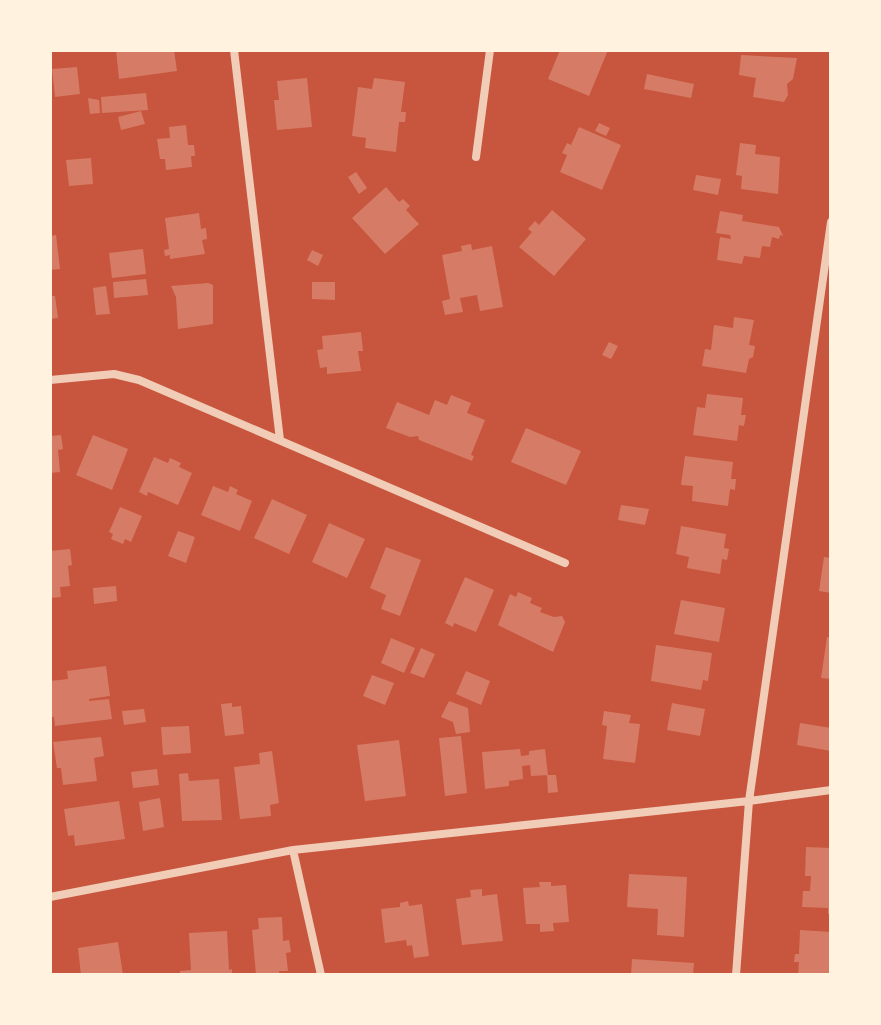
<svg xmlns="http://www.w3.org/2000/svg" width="881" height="1025" viewBox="0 0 881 1025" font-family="'Libre Baskerville',serif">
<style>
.building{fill:#d67c66}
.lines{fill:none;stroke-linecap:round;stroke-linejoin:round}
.minor{stroke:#f1ccb7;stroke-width:8}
</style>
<rect width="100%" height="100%" fill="#c8553d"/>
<path class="building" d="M 116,50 L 174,50 L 177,71 L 119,79 Z
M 560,50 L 608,50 L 589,96 L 548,79 Z
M 741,55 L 797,58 L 793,79 L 787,84 L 788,95 L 784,102 L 753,97 L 756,78 L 739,75 Z
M 77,67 L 80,94 L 55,97 L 52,69 Z
M 647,74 L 694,84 L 691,98 L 644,89 Z
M 307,78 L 312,127 L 277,130 L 274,100 L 279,100 L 277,81 Z
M 374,78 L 405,82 L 401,112 L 406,112 L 405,122 L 399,122 L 396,152 L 365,148 L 366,138 L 352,136 L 358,87 L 372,89 Z
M 146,93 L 148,110 L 102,113 L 101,97 Z
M 88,98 L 99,100 L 100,113 L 90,114 Z
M 141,111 L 145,124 L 121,130 L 118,117 Z
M 599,123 L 610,128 L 606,136 L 595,131 Z
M 186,125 L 188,145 L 194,145 L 195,156 L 191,156 L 192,167 L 166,170 L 165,159 L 160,159 L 157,139 L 170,138 L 169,127 Z
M 579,127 L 621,145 L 602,190 L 560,172 L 567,155 L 562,153 L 567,143 L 571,145 Z
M 740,143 L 756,145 L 755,154 L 780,157 L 778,194 L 741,189 L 742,176 L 736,175 Z
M 91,158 L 93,184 L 69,186 L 66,160 Z
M 356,172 L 367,188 L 359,194 L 348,177 Z
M 696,175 L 721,179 L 718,195 L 693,190 Z
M 386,187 L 399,202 L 403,199 L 410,206 L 406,210 L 419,224 L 385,254 L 352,218 Z
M 552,210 L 586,239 L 554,276 L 519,247 L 532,232 L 528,229 L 535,221 L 539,225 Z
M 720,211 L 743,215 L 742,221 L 779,227 L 783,236 L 780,235 L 779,239 L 772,237 L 770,247 L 762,246 L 760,258 L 744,256 L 742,264 L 717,260 L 720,237 L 731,239 L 730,235 L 716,233 Z
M 199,213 L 201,229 L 206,228 L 207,239 L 202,240 L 205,254 L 170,259 L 170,255 L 165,256 L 164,250 L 169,249 L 165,218 Z
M 56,235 L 60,269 L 50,270 L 50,236 Z
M 471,244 L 472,250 L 492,246 L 503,307 L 480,311 L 477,295 L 460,298 L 463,312 L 445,315 L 442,301 L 450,299 L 442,255 L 462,251 L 461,246 Z
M 143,249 L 146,274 L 112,278 L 109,253 Z
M 312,250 L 323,255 L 318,266 L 307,260 Z
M 146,279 L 148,295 L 114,298 L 113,282 Z
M 312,282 L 335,282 L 335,300 L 312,299 Z
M 208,283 L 213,285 L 213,324 L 178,329 L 176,297 L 171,286 Z
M 106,286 L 110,314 L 96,315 L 93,288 Z
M 50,296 L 55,296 L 58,318 L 50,319 Z
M 734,317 L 754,320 L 749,345 L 755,346 L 753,357 L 749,359 L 746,373 L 702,366 L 705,349 L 711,350 L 714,325 L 733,328 Z
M 361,332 L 363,351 L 358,351 L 361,371 L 327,374 L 327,367 L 320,368 L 317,350 L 323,349 L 322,336 Z
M 609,342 L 618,346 L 611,359 L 602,355 Z
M 707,394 L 743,398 L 741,415 L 746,415 L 744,426 L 739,425 L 737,441 L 693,435 L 697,407 L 705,408 Z
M 451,395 L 471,403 L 467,413 L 485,420 L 471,455 L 474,456 L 472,461 L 419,440 L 418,436 L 410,437 L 386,428 L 397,402 L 429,415 L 435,400 L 447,405 Z
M 526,428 L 581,451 L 566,485 L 511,462 Z
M 61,435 L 63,449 L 58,450 L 60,472 L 50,473 L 50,436 Z
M 93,435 L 128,449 L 112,490 L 76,475 Z
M 685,456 L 733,462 L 731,479 L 736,479 L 735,490 L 730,489 L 728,506 L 692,501 L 693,486 L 681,485 Z
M 154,457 L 168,463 L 170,458 L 181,463 L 179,467 L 192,473 L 178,505 L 148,492 L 147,496 L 139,492 Z
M 213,486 L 228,492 L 230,486 L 238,490 L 236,494 L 252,501 L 240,531 L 201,515 Z
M 272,499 L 307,515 L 289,554 L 254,538 Z
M 621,505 L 649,509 L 645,525 L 618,520 Z
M 120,507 L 142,516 L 131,542 L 125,539 L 123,544 L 111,539 L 113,534 L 109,532 Z
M 329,523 L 365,539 L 347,578 L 312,562 Z
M 681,526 L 726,534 L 724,548 L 729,549 L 727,560 L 722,559 L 720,574 L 687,568 L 689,557 L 676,554 Z
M 178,531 L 195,537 L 186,563 L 168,556 Z
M 386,547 L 421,560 L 400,616 L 381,609 L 386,595 L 370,588 Z
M 70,549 L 72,565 L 68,566 L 70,586 L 60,587 L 61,597 L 50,598 L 50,551 Z
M 824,557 L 831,558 L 831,593 L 819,591 Z
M 465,577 L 494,590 L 476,632 L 454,623 L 453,627 L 445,623 Z
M 116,586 L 117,601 L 94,604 L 93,588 Z
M 518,592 L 532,598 L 530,603 L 542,608 L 540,612 L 554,617 L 562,616 L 565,622 L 553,652 L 498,625 L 510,594 L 516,597 Z
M 681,600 L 725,608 L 719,642 L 674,634 Z
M 827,637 L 831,638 L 831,679 L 821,678 Z
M 391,638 L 415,648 L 404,673 L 381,663 Z
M 656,645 L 712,653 L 708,681 L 703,680 L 701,690 L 651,681 Z
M 421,648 L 435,654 L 424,678 L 410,673 Z
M 106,666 L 110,696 L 89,699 L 89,701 L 109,699 L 112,719 L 55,726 L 54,717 L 50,717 L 50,681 L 68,679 L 67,671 Z
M 466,671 L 490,681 L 481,705 L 456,694 Z
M 372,675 L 394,683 L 385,705 L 363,696 Z
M 449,701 L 468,708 L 470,732 L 456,734 L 453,722 L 441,717 Z
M 232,703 L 232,707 L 241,706 L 244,734 L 225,736 L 221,704 Z
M 672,703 L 705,709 L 700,736 L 667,730 Z
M 144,709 L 146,722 L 124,725 L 122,711 Z
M 604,711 L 631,715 L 629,723 L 640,724 L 635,763 L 603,759 L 607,726 L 602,725 Z
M 800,723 L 831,728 L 831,751 L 797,745 Z
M 189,726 L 191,753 L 163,755 L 161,727 Z
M 461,736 L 467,793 L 445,796 L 439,738 Z
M 101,737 L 104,756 L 94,758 L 97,781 L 63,785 L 61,768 L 57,768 L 53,742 Z
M 399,740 L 406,796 L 365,801 L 357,745 Z
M 520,749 L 521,756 L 529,755 L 529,751 L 545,749 L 548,775 L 531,776 L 530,765 L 522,766 L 523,779 L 509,781 L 509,786 L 485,789 L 482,752 Z
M 272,751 L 279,803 L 270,805 L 271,816 L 240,819 L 234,767 L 260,764 L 259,753 Z
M 157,769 L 159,785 L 133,788 L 131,772 Z
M 188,773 L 189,781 L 219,779 L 222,820 L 182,821 L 179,774 Z
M 547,775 L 556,775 L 558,792 L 548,793 Z
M 160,798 L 164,827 L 143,831 L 139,802 Z
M 119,801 L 125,839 L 75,846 L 74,835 L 68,836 L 64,809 Z
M 806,847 L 831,848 L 831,914 L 828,914 L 828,908 L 802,907 L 803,891 L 810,891 L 811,876 L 805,876 Z
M 629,874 L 687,877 L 684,937 L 657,935 L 658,909 L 627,907 Z
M 539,882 L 551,882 L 551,886 L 566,885 L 569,922 L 553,923 L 554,931 L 540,932 L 540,924 L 526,924 L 523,888 L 540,887 Z
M 482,889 L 482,896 L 497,894 L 503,941 L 462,945 L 456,899 L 471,897 L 470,890 Z
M 408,901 L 409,906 L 422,904 L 429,956 L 414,958 L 412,945 L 407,946 L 406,940 L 385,943 L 381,909 L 400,907 L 400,903 Z
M 282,917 L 283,941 L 289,940 L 291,952 L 286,953 L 288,971 L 279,971 L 280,975 L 256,975 L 252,930 L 259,929 L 258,918 Z
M 800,930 L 831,932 L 831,975 L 798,975 L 799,962 L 794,962 L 795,954 L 799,954 Z
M 227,931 L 229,970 L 232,969 L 232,975 L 180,975 L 180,971 L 191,970 L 189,933 Z
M 118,942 L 123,975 L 81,975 L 78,948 Z
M 632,959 L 694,963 L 693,975 L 631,975 Z"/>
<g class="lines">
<path class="minor" d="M 234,50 L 280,440
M 476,157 L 490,50
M 50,380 L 114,374 L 139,380 L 565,563
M 293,850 L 321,975
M 50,897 L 293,850 L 749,801 L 831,790
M 736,975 L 749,801 L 831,222"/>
</g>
<rect width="881" height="1025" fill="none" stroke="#fff3e0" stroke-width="104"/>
</svg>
